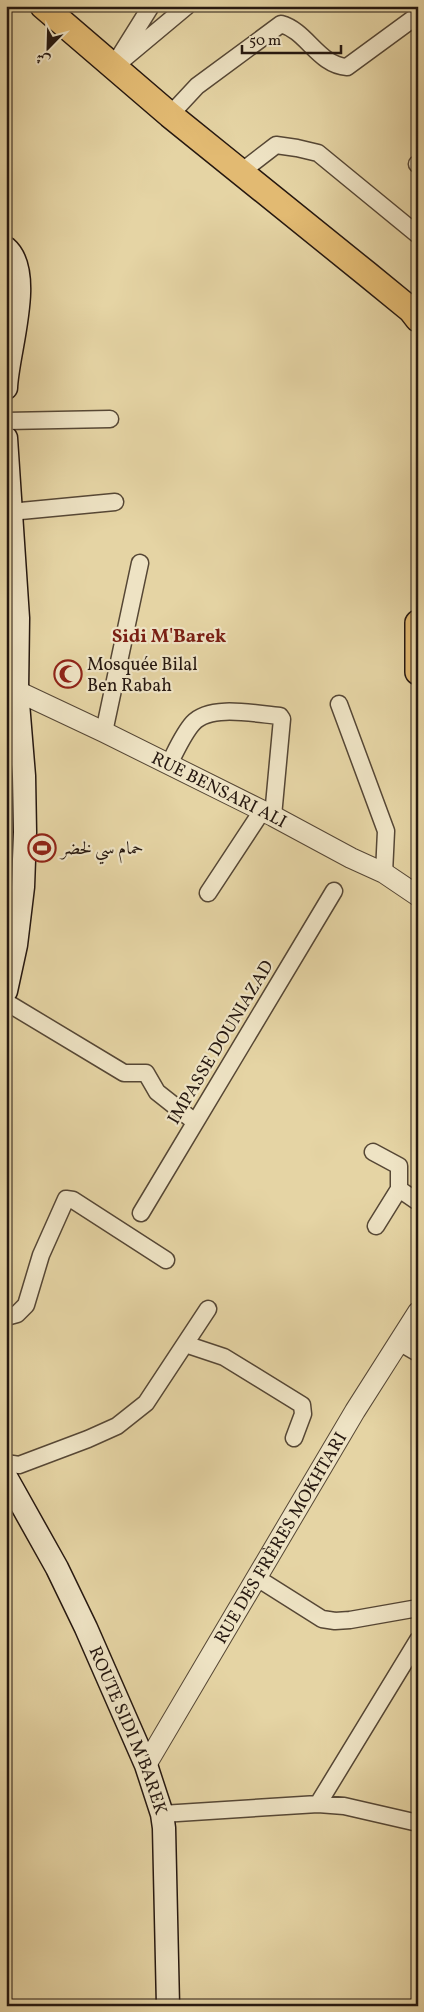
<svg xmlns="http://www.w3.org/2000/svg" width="424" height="2012" viewBox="0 0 424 2012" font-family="Vollkorn,Amiri,serif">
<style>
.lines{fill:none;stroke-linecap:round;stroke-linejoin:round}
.minor-casing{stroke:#564735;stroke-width:19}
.tertiary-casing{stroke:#564735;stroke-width:22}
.secondary-casing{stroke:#261810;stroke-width:25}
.primary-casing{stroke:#261810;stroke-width:28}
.minor{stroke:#eee3c4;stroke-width:16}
.tertiary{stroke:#eee3c4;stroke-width:20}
.secondary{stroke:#eee3c4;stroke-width:22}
.primary{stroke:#e2ba72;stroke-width:25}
.labels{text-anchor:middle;stroke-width:4.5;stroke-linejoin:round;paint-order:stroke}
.poi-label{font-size:18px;fill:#261810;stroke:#eee3c4;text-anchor:start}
.street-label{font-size:18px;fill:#261810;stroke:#eee3c4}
.neighbourhood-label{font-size:19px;font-weight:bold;fill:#7a1f14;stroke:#eee3c4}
</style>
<rect width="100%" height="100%" fill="#e5d4a4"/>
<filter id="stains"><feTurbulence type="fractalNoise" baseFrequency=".004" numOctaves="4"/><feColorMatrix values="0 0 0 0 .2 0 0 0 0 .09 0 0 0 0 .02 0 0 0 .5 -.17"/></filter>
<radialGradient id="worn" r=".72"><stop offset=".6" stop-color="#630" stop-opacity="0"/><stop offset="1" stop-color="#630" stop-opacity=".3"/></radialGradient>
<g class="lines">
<g class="minor-casing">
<path id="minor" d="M 121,54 L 151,6
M 114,67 L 187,6
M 170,115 L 197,86 L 281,24 C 307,31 318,65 347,67 L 418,15
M 417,164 L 418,165
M 241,172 L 276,145 L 297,148 L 318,153 L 418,235
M 6,421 L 110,419
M 10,512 L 115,502
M 339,704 L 386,831 L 384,873
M 104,732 L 140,563
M 169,764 C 176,751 183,734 193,723 C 210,704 256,714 280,716 L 282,719 L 273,816
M 208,893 L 262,811
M 6,1002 L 124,1073 L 146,1073 L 157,1092 L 195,1122
M 373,1152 L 399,1166 L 399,1189 L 376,1226
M 399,1189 L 418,1202
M 141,1213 L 334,891
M 6,1317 L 17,1314 L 26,1305 L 41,1255 L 66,1199 L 73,1200 L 166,1260
M 399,1342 L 418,1353
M 185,1344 L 224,1357 L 302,1405 L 303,1414 L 294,1438
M 6,1463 L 19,1465 L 88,1439 L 117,1426 L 146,1403 L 208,1309
M 257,1578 L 322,1619 L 335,1621 L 350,1620 L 418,1608
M 318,1804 L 418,1640
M 162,1814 L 318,1804 L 344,1806 L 418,1823"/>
</g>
<g class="tertiary-casing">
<g id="tertiary">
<path id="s1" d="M 17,691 L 104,732 L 273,816 L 351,858 L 384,873 L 418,896"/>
<path id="s2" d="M 146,1765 L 355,1411 L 418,1312"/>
</g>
</g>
<g class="secondary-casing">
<g id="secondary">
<path d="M 6,248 C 35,273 7,353 6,388"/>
<path d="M 6,438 L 18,618 L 17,691 L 24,776 L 25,832 L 23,887 L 16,945 L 6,991"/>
<path id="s3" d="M 6,1477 L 57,1568 L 86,1628 L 146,1765 L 162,1814 L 164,1828 L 168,2006"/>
</g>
</g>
<g class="primary-casing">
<path id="primary" d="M 43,6 L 170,115 L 367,274 L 411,310 L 418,319
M 418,623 L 418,672"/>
</g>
<use href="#minor" class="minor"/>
<use href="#tertiary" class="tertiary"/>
<use href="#secondary" class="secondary"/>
<use href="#primary" class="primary"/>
</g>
<defs>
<g id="mosque-ring" transform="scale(1.4375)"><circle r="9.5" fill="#eee3c4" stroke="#8f2418" stroke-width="1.5"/><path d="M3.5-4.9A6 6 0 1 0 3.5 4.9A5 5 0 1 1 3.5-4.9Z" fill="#8f2418"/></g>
<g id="stadium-ring" transform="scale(1.4375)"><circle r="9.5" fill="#eee3c4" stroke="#8f2418" stroke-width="1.5"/><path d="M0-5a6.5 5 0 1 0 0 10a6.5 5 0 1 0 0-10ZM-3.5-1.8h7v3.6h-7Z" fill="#8f2418"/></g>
</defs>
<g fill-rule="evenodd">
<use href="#mosque-ring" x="68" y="674"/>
<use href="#stadium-ring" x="42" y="848"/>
</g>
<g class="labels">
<g class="poi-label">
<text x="87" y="670">Mosquée Bilal<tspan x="87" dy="21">Ben Rabah</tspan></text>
<text x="61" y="854">حمام سي لخضر</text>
</g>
<g class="street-label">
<text dy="6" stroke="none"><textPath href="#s1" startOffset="225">RUE BENSARI ALI</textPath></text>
<text transform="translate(220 1042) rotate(-59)" y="6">IMPASSE DOUNIAZAD</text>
<text dy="6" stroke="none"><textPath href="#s2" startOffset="264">RUE DES FRÈRES MOKHTARI</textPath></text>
<text dy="6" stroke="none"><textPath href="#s3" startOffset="282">ROUTE SIDI M'BAREK</textPath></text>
</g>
<g class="neighbourhood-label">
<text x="169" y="642">Sidi M'Barek</text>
</g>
</g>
<rect width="424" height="2012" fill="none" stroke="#e5d4a4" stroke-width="25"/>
<rect x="8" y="8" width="409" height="1997" fill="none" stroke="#261810" stroke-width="2.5"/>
<rect x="12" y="12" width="399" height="1987" fill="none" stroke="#261810"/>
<g transform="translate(48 48) rotate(203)" stroke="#eee3c4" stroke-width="4" paint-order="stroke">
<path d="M0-4L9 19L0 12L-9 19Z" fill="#261810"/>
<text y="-8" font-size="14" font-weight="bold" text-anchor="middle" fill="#261810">ش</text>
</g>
<path d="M242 45v8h99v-8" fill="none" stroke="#261810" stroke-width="2.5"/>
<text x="249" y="45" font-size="15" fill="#261810" stroke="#eee3c4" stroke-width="4" paint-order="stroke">50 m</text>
<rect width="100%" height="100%" filter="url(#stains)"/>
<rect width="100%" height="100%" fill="url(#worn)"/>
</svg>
